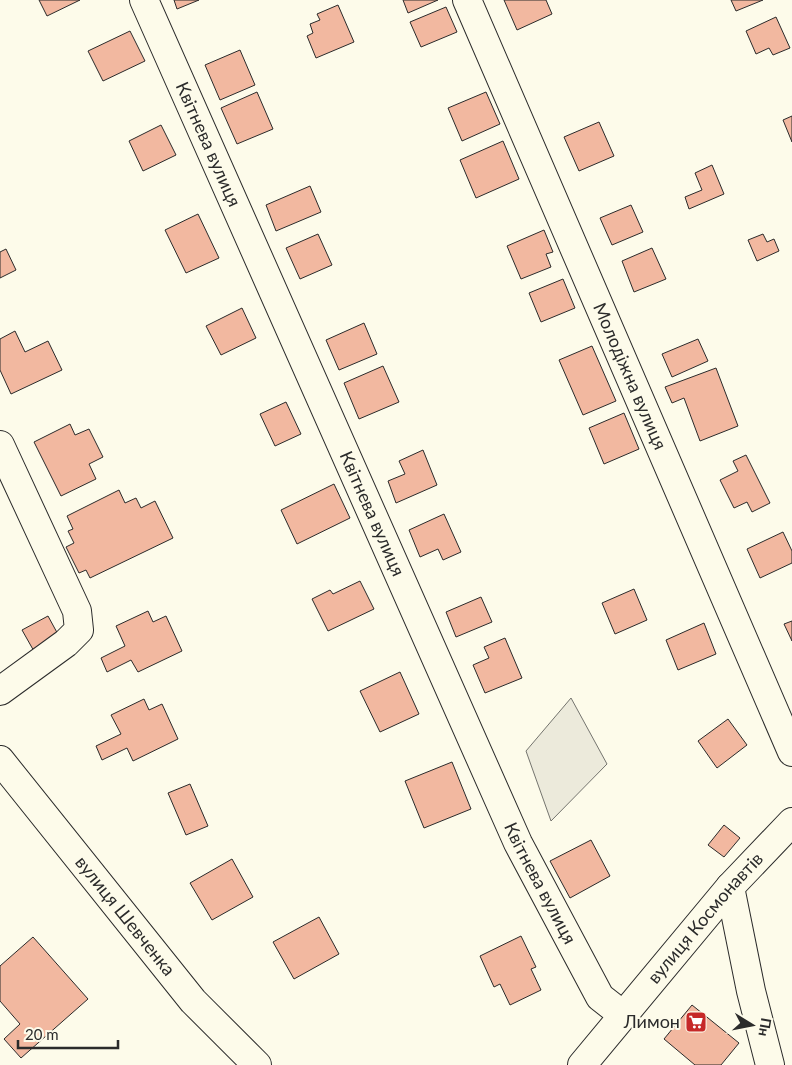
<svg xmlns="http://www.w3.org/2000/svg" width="792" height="1065" viewBox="0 0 792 1065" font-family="Lato,sans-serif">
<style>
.parking{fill:#eceadb;stroke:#74746e}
.building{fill:#f2b8a0;stroke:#2b2b2b}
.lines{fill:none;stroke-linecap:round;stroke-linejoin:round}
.street-casing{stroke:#2b2b2b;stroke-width:30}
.secondary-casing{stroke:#2b2b2b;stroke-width:30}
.street{stroke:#fdfbea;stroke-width:28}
.secondary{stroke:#fdfbea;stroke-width:28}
.labels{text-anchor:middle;stroke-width:4;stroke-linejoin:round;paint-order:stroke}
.street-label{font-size:18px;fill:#2b2b2b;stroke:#fdfbea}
.poi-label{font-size:18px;fill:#2b2b2b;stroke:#fdfbea;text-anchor:end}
</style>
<rect width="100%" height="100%" fill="#fdfbea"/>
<path class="parking" d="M 571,698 L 607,764 L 551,821 L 526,751 Z"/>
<path class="building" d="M 39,0 L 80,0 L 47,16 Z
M 174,0 L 199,0 L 177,9 Z
M 403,0 L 438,0 L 408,13 Z
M 504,0 L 546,0 L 552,14 L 517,30 Z
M 731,0 L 763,0 L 736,11 Z
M 338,5 L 354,42 L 316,58 L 307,36 L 313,33 L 310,24 L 320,20 L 317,14 Z
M 446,7 L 457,32 L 421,47 L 410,22 Z
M 776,17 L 790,48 L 773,55 L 769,48 L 756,54 L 746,31 Z
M 130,31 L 145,61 L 103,81 L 88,51 Z
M 240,50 L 255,85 L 220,100 L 205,65 Z
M 257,92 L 273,129 L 237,144 L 221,108 Z
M 486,92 L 500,124 L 462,141 L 448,108 Z
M 792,116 L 792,142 L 783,120 Z
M 599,122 L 614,156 L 579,171 L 564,137 Z
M 161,125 L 176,155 L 143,171 L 129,141 Z
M 503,141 L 519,179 L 476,198 L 460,160 Z
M 712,165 L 724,194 L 689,209 L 685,197 L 702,190 L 695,173 Z
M 310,186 L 321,212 L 276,231 L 266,205 Z
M 631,205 L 643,232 L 612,245 L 600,218 Z
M 198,214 L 219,258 L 186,273 L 165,230 Z
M 544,230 L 553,252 L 546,254 L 551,267 L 521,279 L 507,246 Z
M 318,234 L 332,265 L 300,279 L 286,248 Z
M 763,234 L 767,242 L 774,239 L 779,251 L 757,261 L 748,240 Z
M 652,248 L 666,279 L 634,292 L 622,261 Z
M 6,249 L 16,270 L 0,278 L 0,252 Z
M 563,279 L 575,308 L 541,322 L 529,293 Z
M 242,308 L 256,338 L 221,355 L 206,326 Z
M 364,323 L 377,354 L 339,370 L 326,340 Z
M 15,331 L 25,352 L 48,341 L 62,370 L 11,394 L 0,370 L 0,339 Z
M 698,339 L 708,361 L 672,377 L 662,354 Z
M 592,346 L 616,401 L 583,415 L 559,360 Z
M 383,366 L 399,402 L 359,419 L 344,383 Z
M 716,368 L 738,426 L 700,441 L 684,398 L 672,403 L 665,387 Z
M 286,402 L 301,434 L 275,446 L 260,414 Z
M 624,413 L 639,449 L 604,464 L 589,428 Z
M 70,424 L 75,435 L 89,429 L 103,457 L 89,464 L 96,479 L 61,496 L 34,442 Z
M 423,450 L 437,485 L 396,503 L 388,481 L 405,474 L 399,461 Z
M 746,455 L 770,503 L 752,512 L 747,502 L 734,508 L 720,480 L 738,471 L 733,461 Z
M 334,484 L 350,518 L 297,544 L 281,510 Z
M 119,490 L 125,503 L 136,498 L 141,508 L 155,501 L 173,538 L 90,578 L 86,570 L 79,573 L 66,547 L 74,543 L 68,531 L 73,529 L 67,516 Z
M 444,514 L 461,552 L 443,560 L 438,549 L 420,557 L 409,530 Z
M 783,532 L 792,551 L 792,563 L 760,578 L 747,549 Z
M 360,581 L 374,609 L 328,631 L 312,599 L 330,590 L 333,594 Z
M 634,589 L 647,620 L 615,634 L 602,603 Z
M 481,597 L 492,622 L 456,637 L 446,612 Z
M 148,611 L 153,622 L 166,616 L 182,651 L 138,672 L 131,660 L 107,672 L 101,658 L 125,646 L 116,626 Z
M 48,616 L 60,638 L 35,653 L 22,630 Z
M 792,621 L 792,641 L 784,624 Z
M 704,623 L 716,654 L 678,670 L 666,640 Z
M 505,638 L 522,678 L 485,693 L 473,665 L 489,658 L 484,647 Z
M 400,672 L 419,714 L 380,732 L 360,691 Z
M 144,699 L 149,710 L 162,704 L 178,739 L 133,761 L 127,748 L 102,760 L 96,746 L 121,734 L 111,715 Z
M 728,719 L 747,745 L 717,768 L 698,741 Z
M 452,762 L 471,809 L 424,828 L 405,781 Z
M 190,784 L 208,826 L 186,835 L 168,793 Z
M 724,825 L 740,838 L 724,857 L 708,845 Z
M 591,840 L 610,876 L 570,898 L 550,861 Z
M 232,859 L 253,897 L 212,920 L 190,883 Z
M 319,917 L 339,954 L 294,979 L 273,942 Z
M 521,936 L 536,967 L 531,969 L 541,990 L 510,1005 L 500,984 L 494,987 L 480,956 Z
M 33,937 L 88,999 L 21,1058 L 4,1039 L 20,1024 L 0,1001 L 0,966 Z
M 692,1005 L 739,1043 L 721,1065 L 695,1065 L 664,1039 Z"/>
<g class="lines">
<g class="street-casing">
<g id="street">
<path id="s1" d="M 144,0 L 518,843 L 600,997 L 623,1015"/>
<path id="s2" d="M 467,0 L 792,752"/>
<path d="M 0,445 L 77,611 L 79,630 L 66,643 L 0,691"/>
<path d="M 730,887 L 751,991 L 770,1065"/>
<path id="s3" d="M 582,1065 L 730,887 L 792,822"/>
</g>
</g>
<g class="secondary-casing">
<g id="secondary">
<path id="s4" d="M 0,760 L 193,1001 L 257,1065"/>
</g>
</g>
<use href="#street" class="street"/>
<use href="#secondary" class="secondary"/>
</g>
<defs>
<g id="supermarket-square" transform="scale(1.125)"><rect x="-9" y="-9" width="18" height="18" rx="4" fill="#c62828" stroke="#fdfbea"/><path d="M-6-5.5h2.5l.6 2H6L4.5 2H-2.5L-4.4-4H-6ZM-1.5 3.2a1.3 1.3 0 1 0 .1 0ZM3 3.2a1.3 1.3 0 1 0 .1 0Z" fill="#fff"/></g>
</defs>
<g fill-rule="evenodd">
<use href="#supermarket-square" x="696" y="1022"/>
</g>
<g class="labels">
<g class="street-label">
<text dy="6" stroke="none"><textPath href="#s1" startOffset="158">Квітнева вулиця</textPath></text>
<text dy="6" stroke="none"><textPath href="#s2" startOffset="410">Молодіжна вулиця</textPath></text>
<text dy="6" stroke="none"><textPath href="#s1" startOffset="562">Квітнева вулиця</textPath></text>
<text dy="6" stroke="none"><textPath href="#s1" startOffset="968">Квітнева вулиця</textPath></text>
<text dy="6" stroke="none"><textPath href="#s4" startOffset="200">вулиця Шевченка</textPath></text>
<text dy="6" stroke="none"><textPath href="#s3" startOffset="192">вулиця Космонавтів</textPath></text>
</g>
<g class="poi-label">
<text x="680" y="1028">Лимон</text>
</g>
</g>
<g transform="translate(752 1025) rotate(100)" stroke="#fdfbea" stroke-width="4" paint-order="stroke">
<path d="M0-4L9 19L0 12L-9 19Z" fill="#2b2b2b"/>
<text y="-8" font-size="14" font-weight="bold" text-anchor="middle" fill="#2b2b2b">Пн</text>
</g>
<path d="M18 1040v8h100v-8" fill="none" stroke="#2b2b2b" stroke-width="2.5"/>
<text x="25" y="1040" font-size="15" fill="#2b2b2b" stroke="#fdfbea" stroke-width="4" paint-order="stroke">20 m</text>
</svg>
